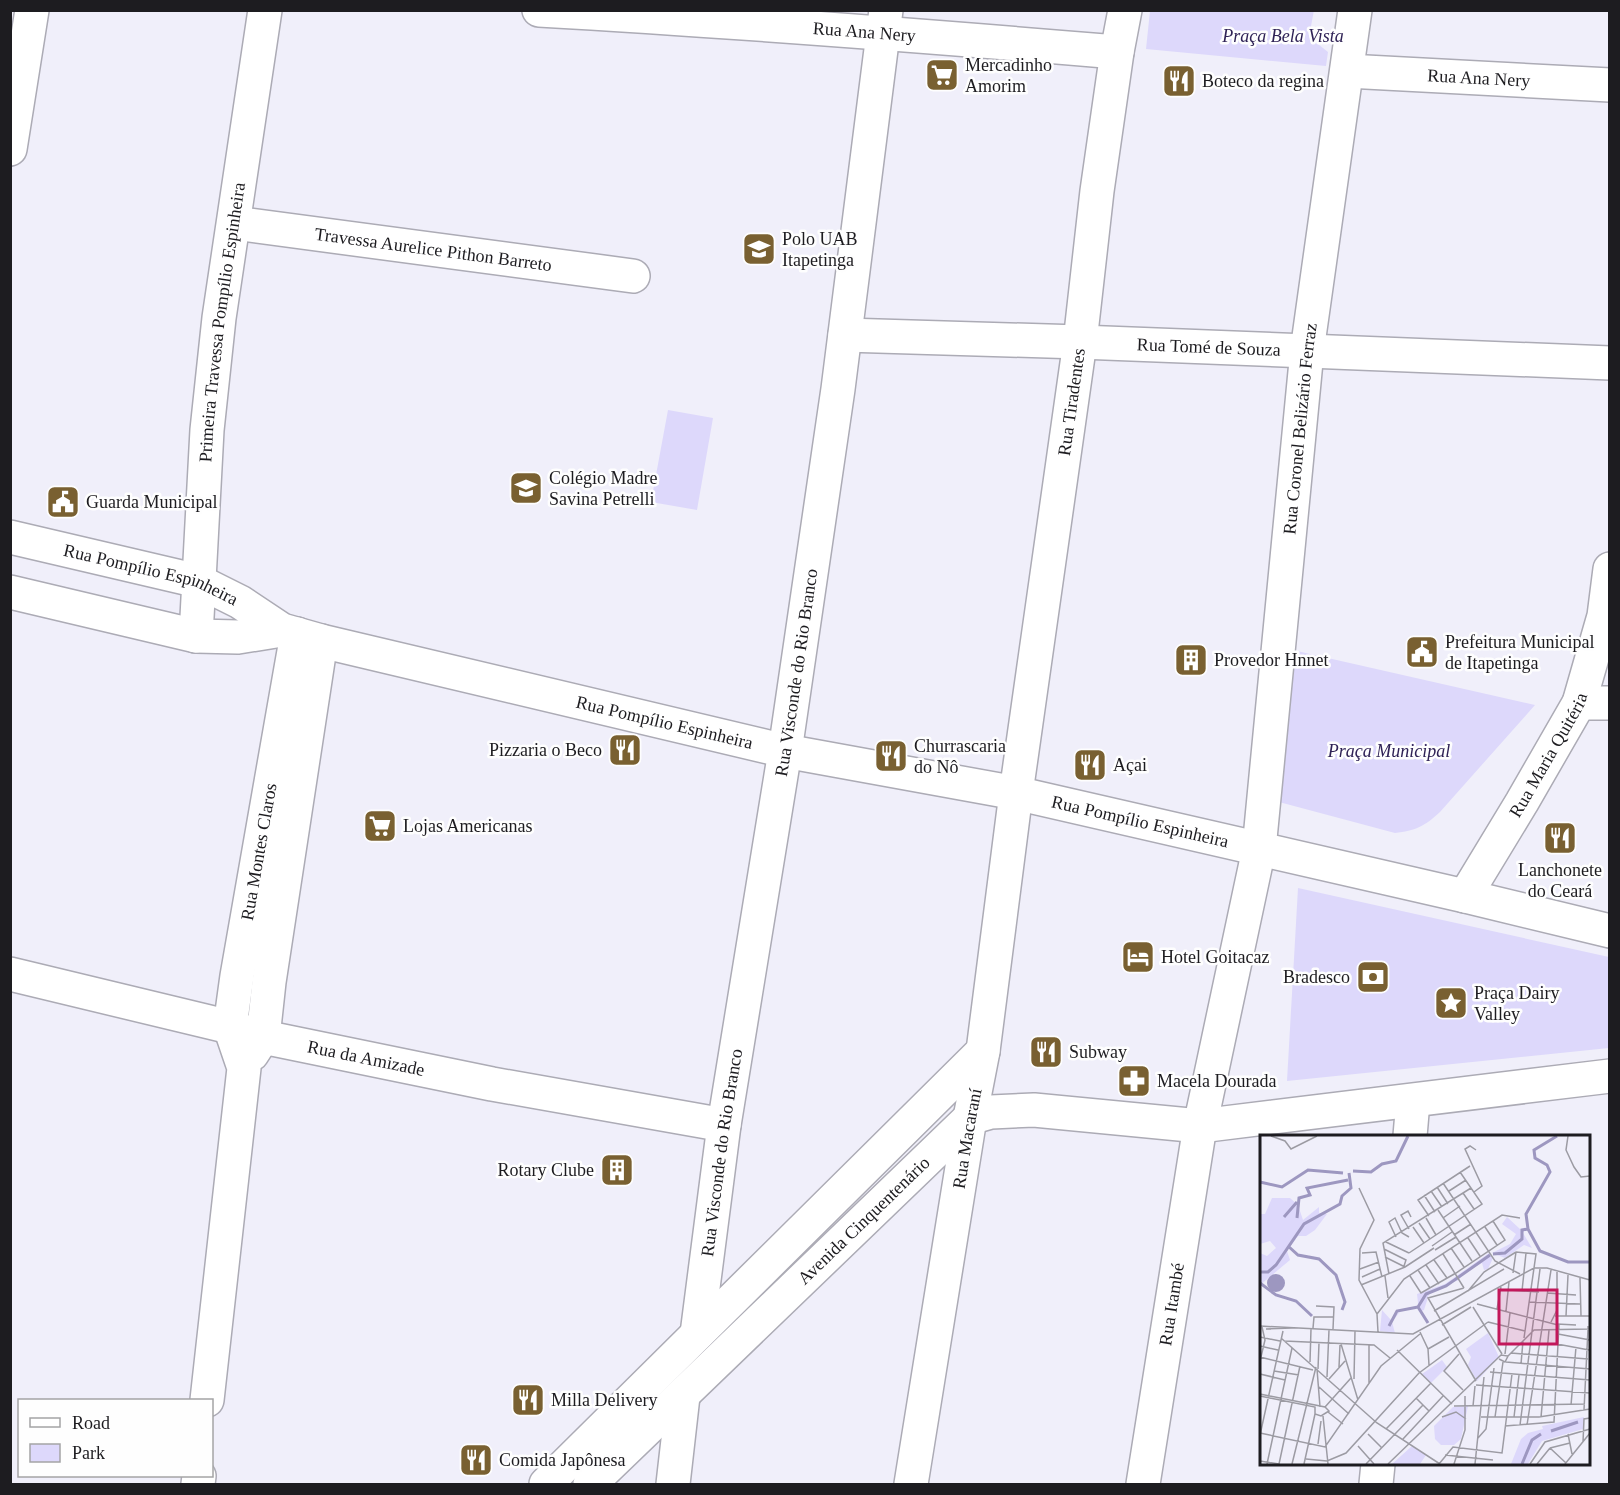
<svg xmlns="http://www.w3.org/2000/svg" width="1620" height="1495" viewBox="0 0 1620 1495" font-family="'Times New Roman',serif">
<style>
.green{fill:#ddd8fb}
.lines{fill:none;stroke-linecap:round;stroke-linejoin:round}
.minor-casing{stroke:#acabb5;stroke-width:36}
.minor{stroke:#fff;stroke-width:33}
.labels{text-anchor:middle;stroke-width:5;stroke-linejoin:round;paint-order:stroke}
.street-label{font-size:18px;fill:#1d1c20;stroke:#fefefe}
.park-label{font-size:18px;font-style:italic;fill:#2f2256;stroke:#fefefe}
.poi-label{font-size:18px;fill:#1d1c20;stroke:#fefefe;text-anchor:start}
.inset-river{fill:none;stroke:#9d97c0;stroke-width:3}
.inset-road{fill:none;stroke:#9c9ba3;stroke-width:1.5}
.view{fill:#c2185b;fill-opacity:0.15;stroke:#c2185b;stroke-width:3}
.inset-edge{fill:none;stroke:#1d1c20;stroke-width:3}
</style>
<rect width="100%" height="100%" fill="#f0effa"/>
<path class="green" d="M 1314,10 L 1309,37 L 1328,52 L 1326,66 L 1146,49 L 1150,11 Z
M 668,410 L 713,418 L 697,510 L 651,502 Z
M 1297,651 L 1535,705 L 1440,812 C 1425,826 1415,831 1395,833 L 1279,802 L 1277,783 Z
M 1298,888 L 1609,957 L 1609,1048 L 1287,1081 Z"/>
<g class="lines">
<g class="minor-casing">
<g id="minor">
<path id="s1" d="M 539,10 C 732,21 925,36 1117,52"/>
<path id="s2" d="M 1347,71 L 1610,85"/>
<path d="M 10,149 L 32,10"/>
<path id="s3" d="M 234,223 L 633,276"/>
<path id="s4" d="M 845,335 L 1080,342 L 1610,363"/>
<path id="s5" d="M 10,537 L 198,581 L 240,602 L 282,630 L 321,641 L 785,751 L 1016,793 L 1465,896 L 1610,931"/>
<path d="M 10,592 L 196,636 L 238,637 L 282,630"/>
<path id="s6" d="M 196,636 L 207,430 L 219,318 L 265,10"/>
<path d="M 1579,703 L 1610,703"/>
<path id="s7" d="M 1465,896 L 1522,802 L 1579,703 L 1604,616 L 1610,569"/>
<path id="s8" d="M 10,974 L 230,1027 L 263,1037 L 492,1084 L 724,1125"/>
<path d="M 252,1054 L 263,1037 L 269,982 L 321,641"/>
<path d="M 1410,1136 L 1413,1101"/>
<path id="s9" d="M 697,1334 L 724,1125 L 785,751 L 838,389 L 886,10"/>
<path id="s10" d="M 207,1400 L 244,1068 L 230,1027 L 237,976 L 297,634"/>
<path d="M 198,1484 L 199,1476"/>
<path d="M 546,1484 L 983,1051"/>
<path id="s11" d="M 590,1484 L 970,1118 L 991,1112 L 1034,1110 L 1200,1126 L 1610,1076"/>
<path d="M 673,1484 L 683,1396"/>
<path id="s12" d="M 911,1484 L 970,1118 L 983,1051 L 1016,793 L 1080,342 L 1097,191 L 1117,52 L 1125,10"/>
<path id="s13" d="M 1143,1484 L 1200,1126 L 1259,849 L 1307,351 L 1355,10"/>
<path d="M 1376,1484 L 1378,1464"/>
</g>
</g>
<use href="#minor" class="minor"/>
</g>
<defs>
<g id="supermarket-square" transform="scale(1.725)"><rect x="-9" y="-9" width="18" height="18" rx="4" fill="#796031" stroke="#fefefe"/><path d="M-6-5.5h2.5l.6 2H6L4.5 2H-2.5L-4.4-4H-6ZM-1.5 3.2a1.3 1.3 0 1 0 .1 0ZM3 3.2a1.3 1.3 0 1 0 .1 0Z" fill="#fff"/></g>
<g id="restaurant-square" transform="scale(1.725)"><rect x="-9" y="-9" width="18" height="18" rx="4" fill="#796031" stroke="#fefefe"/><path d="M-5-6h1v4h1v-4h1v4h1v-4h1v5L-1.5 .5V6h-2V.5L-5-1ZM5-6V6H3V1.5H1.5Q1.5-4 5-6Z" fill="#fff"/></g>
<g id="university-square" transform="scale(1.725)"><rect x="-9" y="-9" width="18" height="18" rx="4" fill="#796031" stroke="#fefefe"/><path d="M0-5L7-2L0 1L-7-2ZM-4 1L0 2.5L4 1V4Q0 6-4 4Z" fill="#fff"/></g>
<g id="school-square" transform="scale(1.725)"><rect x="-9" y="-9" width="18" height="18" rx="4" fill="#796031" stroke="#fefefe"/><path d="M0-5L7-2L0 1L-7-2ZM-4 1L0 2.5L4 1V4Q0 6-4 4Z" fill="#fff"/></g>
<g id="civic-square" transform="scale(1.725)"><rect x="-9" y="-9" width="18" height="18" rx="4" fill="#796031" stroke="#fefefe"/><path d="M-.6-6.5H3V-4.5H.6V-3L4-1V1h2V6H-6V1h2V-1L-.6-3ZM-1.2 2.5V6h2.4V2.5Z" fill="#fff"/></g>
<g id="building-square" transform="scale(1.725)"><rect x="-9" y="-9" width="18" height="18" rx="4" fill="#796031" stroke="#fefefe"/><path d="M-4-6H4V6H1V3H-1V6H-4ZM-2.5-4.3h1.7v1.8h-1.7ZM.8-4.3h1.7v1.8H.8ZM-2.5-1h1.7V.8h-1.7ZM.8-1h1.7V.8H.8Z" fill="#fff"/></g>
<g id="hotel-square" transform="scale(1.725)"><rect x="-9" y="-9" width="18" height="18" rx="4" fill="#796031" stroke="#fefefe"/><path d="M-6-4.5h1.5V1H6V5H4.5V3h-9V5H-6ZM-4 0a1.8 1.8 0 1 1 3.6 0ZM.5 0V-2.5h3Q6-2.5 6 0Z" fill="#fff"/></g>
<g id="bank-square" transform="scale(1.725)"><rect x="-9" y="-9" width="18" height="18" rx="4" fill="#796031" stroke="#fefefe"/><path d="M-6-4H6V4H-6ZM0-2.3a2.3 2.3 0 1 0 0 4.6a2.3 2.3 0 1 0 0-4.6Z" fill="#fff"/></g>
<g id="sight-square" transform="scale(1.725)"><rect x="-9" y="-9" width="18" height="18" rx="4" fill="#796031" stroke="#fefefe"/><path d="M0-6L1.8-2.2L6-1.7L2.9 1.2L3.7 5.4L0 3.3L-3.7 5.4L-2.9 1.2L-6-1.7L-1.8-2.2Z" fill="#fff"/></g>
<g id="pharmacy-square" transform="scale(1.725)"><rect x="-9" y="-9" width="18" height="18" rx="4" fill="#796031" stroke="#fefefe"/><path d="M-2-6h4v4h4v4h-4v4h-4v-4h-4v-4h4Z" fill="#fff"/></g>
</defs>
<g fill-rule="evenodd">
<use href="#supermarket-square" x="942" y="75"/>
<use href="#restaurant-square" x="1179" y="81"/>
<use href="#university-square" x="759" y="249"/>
<use href="#school-square" x="526" y="488"/>
<use href="#civic-square" x="63" y="502"/>
<use href="#civic-square" x="1422" y="652"/>
<use href="#building-square" x="1191" y="660"/>
<use href="#restaurant-square" x="625" y="750"/>
<use href="#restaurant-square" x="891" y="756"/>
<use href="#restaurant-square" x="1090" y="765"/>
<use href="#supermarket-square" x="380" y="826"/>
<use href="#restaurant-square" x="1560" y="838"/>
<use href="#hotel-square" x="1138" y="957"/>
<use href="#bank-square" x="1373" y="977"/>
<use href="#sight-square" x="1451" y="1003"/>
<use href="#restaurant-square" x="1046" y="1052"/>
<use href="#pharmacy-square" x="1134" y="1081"/>
<use href="#building-square" x="617" y="1170"/>
<use href="#restaurant-square" x="528" y="1400"/>
<use href="#restaurant-square" x="476" y="1460"/>
</g>
<g class="labels">
<g class="street-label">
<text dy="6" stroke="none"><textPath href="#s1" startOffset="326">Rua Ana Nery</textPath></text>
<text dy="6" stroke="none"><textPath href="#s2" startOffset="132">Rua Ana Nery</textPath></text>
<text dy="6" stroke="none"><textPath href="#s3" startOffset="201">Travessa Aurelice Pithon Barreto</textPath></text>
<text dy="6" stroke="none"><textPath href="#s6" startOffset="315">Primeira Travessa Pompílio Espinheira</textPath></text>
<text dy="6" stroke="none"><textPath href="#s4" startOffset="364">Rua Tomé de Souza</textPath></text>
<text dy="6" stroke="none"><textPath href="#s12" startOffset="1094">Rua Tiradentes</textPath></text>
<text dy="6" stroke="none"><textPath href="#s13" startOffset="1068">Rua Coronel Belizário Ferraz</textPath></text>
<text dy="6" stroke="none"><textPath href="#s5" startOffset="146">Rua Pompílio Espinheira</textPath></text>
<text dy="6" stroke="none"><textPath href="#s9" startOffset="669">Rua Visconde do Rio Branco</textPath></text>
<text dy="6" stroke="none"><textPath href="#s5" startOffset="684">Rua Pompílio Espinheira</textPath></text>
<text dy="6" stroke="none"><textPath href="#s7" startOffset="164">Rua Maria Quitéria</textPath></text>
<text dy="6" stroke="none"><textPath href="#s5" startOffset="1170">Rua Pompílio Espinheira</textPath></text>
<text dy="6" stroke="none"><textPath href="#s10" startOffset="555">Rua Montes Claros</textPath></text>
<text dy="6" stroke="none"><textPath href="#s8" startOffset="366">Rua da Amizade</textPath></text>
<text dy="6" stroke="none"><textPath href="#s12" startOffset="350">Rua Macaraní</textPath></text>
<text dy="6" stroke="none"><textPath href="#s9" startOffset="183">Rua Visconde do Rio Branco</textPath></text>
<text dy="6" stroke="none"><textPath href="#s11" startOffset="380">Avenida Cinquentenário</textPath></text>
<text dy="6" stroke="none"><textPath href="#s13" startOffset="182">Rua Itambé</textPath></text>
</g>
<g class="park-label">
<text x="1283" y="42">Praça Bela Vista</text>
<text x="1389" y="757">Praça Municipal</text>
</g>
<g class="poi-label">
<text x="965" y="71">Mercadinho<tspan x="965" dy="21">Amorim</tspan></text>
<text x="1202" y="87">Boteco da regina</text>
<text x="782" y="245">Polo UAB<tspan x="782" dy="21">Itapetinga</tspan></text>
<text x="549" y="484">Colégio Madre<tspan x="549" dy="21">Savina Petrelli</tspan></text>
<text x="86" y="508">Guarda Municipal</text>
<text x="1445" y="648">Prefeitura Municipal<tspan x="1445" dy="21">de Itapetinga</tspan></text>
<text x="1214" y="666">Provedor Hnnet</text>
<text x="914" y="752">Churrascaria<tspan x="914" dy="21">do Nô</tspan></text>
<text x="602" y="756" text-anchor="end">Pizzaria o Beco</text>
<text x="1113" y="771">Açai</text>
<text x="403" y="832">Lojas Americanas</text>
<text x="1560" y="876" text-anchor="middle">Lanchonete<tspan x="1560" dy="21">do Ceará</tspan></text>
<text x="1161" y="963">Hotel Goitacaz</text>
<text x="1350" y="983" text-anchor="end">Bradesco</text>
<text x="1474" y="999">Praça Dairy<tspan x="1474" dy="21">Valley</tspan></text>
<text x="1069" y="1058">Subway</text>
<text x="1157" y="1087">Macela Dourada</text>
<text x="594" y="1176" text-anchor="end">Rotary Clube</text>
<text x="551" y="1406">Milla Delivery</text>
<text x="499" y="1466">Comida Japônesa</text>
</g>
</g>
<g transform="translate(1260 1135)">
<rect width="330" height="330" fill="#f0effa"/>
<path d="M 12,63 L 30,63 L 38,70 L 43,85 L 59,72 L 59,78 L 67,79 L 55,95 L 46,101 L 38,101 L 27,116 L 30,125 L 0,150 L 0,118 L 7,121 L 16,113 L 10,106 L 0,109 L 0,79 L 5,79 ZM 247,82 L 260,94 L 267,92 L 263,98 L 272,113 L 264,110 L 245,123 L 232,118 L 250,109 L 256,99 L 242,89 ZM 229,118 L 233,123 L 228,134 L 224,135 L 222,128 L 216,131 L 203,138 L 199,145 L 170,156 L 164,175 L 159,177 L 157,159 L 185,149 ZM 142,174 L 132,187 L 135,198 L 120,196 L 122,175 L 131,185 ZM 228,198 L 239,222 L 217,246 L 208,230 L 211,222 L 206,214 ZM 182,225 L 187,232 L 171,248 L 162,239 ZM 208,271 L 201,304 L 194,310 L 181,310 L 175,304 L 174,291 L 193,272 ZM 324,282 L 323,294 L 282,306 L 268,329 L 251,329 L 261,304 L 268,298 L 283,294 L 282,291 ZM 152,311 L 166,320 L 160,329 L 132,329 Z" fill="#ddd8fb"/>
<path d="M7 148a9 9 0 1 1 18 0a9 9 0 1 1-18 0Z" fill="#9d97c0"/>
<path class="inset-river" d="M 297,1 L 274,15 L 275,23 L 287,30 L 290,37 L 266,79 L 268,94 L 280,116 L 308,127 L 330,127M 93,36 L 111,37 L 122,29 L 136,26 L 148,1M 0,47 L 22,52 L 48,35 L 83,38M 24,82 L 37,67M 37,83 L 39,63 L 50,60 L 47,53 L 88,45M 28,111 L 38,120 L 59,124 L 76,140 L 85,167 L 82,175M 233,119 L 245,118 L 262,104 L 262,95 L 268,94M 0,137 L 8,137 L 16,130 L 44,89 L 80,69 L 82,61 L 91,53 L 89,38M 0,148 L 16,160 L 36,166 L 52,181M 168,188 L 158,172 L 166,159 L 186,151 L 230,120M 129,191 L 137,176 L 158,172M 291,296 L 318,287M 262,329 L 272,305 L 281,299"/>
<path class="inset-road" d="M 11,1 L 25,6 L 31,14 L 57,1M 308,1 L 306,15 L 314,32 L 321,42 L 330,41M 183,48 L 235,126 L 260,139M 177,52 L 188,69M 99,53 L 114,85 L 100,114 L 99,145 L 117,179M 171,56 L 182,72M 189,56 L 206,45M 214,57 L 222,51 L 205,14 L 210,11 L 216,15M 203,58 L 214,74M 164,60 L 175,77M 178,75 L 212,126M 169,81 L 158,65 L 210,31M 166,83 L 176,100M 183,83 L 200,71M 159,88 L 170,104M 153,92 L 164,108M 225,92 L 237,110M 149,94 L 141,80 L 148,76 L 151,82M 194,100 L 211,89M 136,102 L 129,87 L 135,83 L 142,98 L 149,102M 208,103 L 220,121M 126,107 L 149,118M 172,111 L 192,97M 191,113 L 204,132M 124,114 L 146,125 L 144,131M 175,115 L 196,102M 256,117 L 276,119 L 264,203M 102,118 L 116,117 L 122,142M 149,118 L 222,69 L 200,37M 183,119 L 204,153M 125,122 L 145,132M 174,125 L 187,143M 166,130 L 179,149M 100,134 L 119,127M 158,135 L 170,153M 253,138 L 256,117M 129,139 L 123,108 L 211,53M 125,141 L 128,163M 150,141 L 161,158 L 196,138 L 245,105 L 233,86M 102,142 L 120,134M 320,143 L 321,181M 101,150 L 145,132 L 174,113M 204,153 L 168,163 L 216,246M 249,155 L 279,157M 208,156 L 224,137 L 256,117M 262,156 L 266,118M 287,158 L 316,160M 269,167 L 320,169M 217,169 L 298,190M 56,171 L 74,172 L 73,194M 213,172 L 242,219M 237,174 L 241,152M 174,176 L 244,134M 246,176 L 249,147M 295,181 L 330,181M 306,181 L 308,140M 228,187 L 265,196M 291,187 L 297,175 L 297,137M 297,189 L 316,190M 182,190 L 211,172M 0,191 L 153,199 L 274,133 L 287,133 L 330,145M 53,193 L 54,182 L 74,182M 6,194 L 32,193M 118,197 L 117,179 L 144,144 L 242,80 L 260,83M 160,197 L 168,214 L 169,230M 298,199 L 330,205M 0,202 L 20,206M 21,203 L 117,288 L 180,329M 24,206 L 114,210 L 130,223M 81,209 L 98,265M 297,209 L 329,215M 0,211 L 18,215M 168,214 L 189,202M 137,215 L 192,269M 251,218 L 328,224M 199,219 L 184,236 L 203,255M 245,219 L 250,178M 248,221 L 274,195 L 328,194 L 328,191M 0,222 L 53,235M 0,226 L 5,205 L 2,192M 50,227 L 51,194M 246,227 L 330,234M 261,229 L 263,206M 79,232 L 80,210M 57,234 L 60,272M 58,234 L 59,208M 14,236 L 39,240M 230,237 L 330,245M 0,239 L 25,245M 67,242 L 69,195M 69,244 L 85,226M 94,244 L 95,196M 109,249 L 109,210M 216,250 L 330,258M 59,252 L 89,279M 0,259 L 65,272 L 69,276 L 61,281 L 55,279 L 55,272 L 0,261M 156,263 L 169,276M 311,270 L 316,212M 194,271 L 325,269M 213,271 L 215,251M 65,272 L 91,243M 324,275 L 328,194M 68,277 L 83,289M 63,281 L 68,329M 182,282 L 196,277 L 206,284M 221,282 L 279,282 L 330,274M 235,282 L 243,227M 254,282 L 259,240M 281,282 L 289,195M 260,290 L 280,134M 267,290 L 291,135M 245,291 L 294,287 L 299,189M 126,294 L 171,248M 0,298 L 65,312 L 121,231 L 160,199M 108,299 L 122,313M 308,299 L 312,319M 0,300 L 23,196M 218,303 L 226,294 L 234,233M 143,304 L 183,261M 323,307 L 324,284 L 330,283M 58,309 L 61,286M 98,311 L 114,329M 290,313 L 306,328M 290,313 L 310,308M 185,320 L 233,325M 46,324 L 67,326 L 86,318 L 159,238 L 228,187M 0,326 L 19,329M 7,329 L 32,213M 19,329 L 40,231M 32,329 L 56,232M 44,329 L 55,279M 106,329 L 163,270M 128,329 L 241,220 L 248,221 L 245,227 L 239,224M 179,329 L 193,312 L 242,318 L 252,239M 194,329 L 205,295 L 205,261M 215,329 L 224,242M 270,329 L 285,307 L 330,294M 277,329 L 290,313M 305,329 L 330,298"/>
<path class="view" d="M 239,155 L 297,155 L 297,209 L 239,209 Z"/>
<rect width="330" height="330" class="inset-edge"/>
</g>
<rect width="1620" height="1495" fill="none" stroke="#1d1c20" stroke-width="24"/>
<rect x="18" y="1399" width="195" height="78" fill="#fefefe" stroke="#a4a4a5" stroke-width="1.5"/>
<rect x="30" y="1418" width="30" height="9" fill="#ffffff" stroke="#a4a4a5" stroke-width="1.5"/>
<text x="72" y="1429" font-size="18" fill="#1d1c20">Road</text>
<rect x="30" y="1444" width="30" height="18" fill="#ddd8fb" stroke="#a4a4a5" stroke-width="1.5"/>
<text x="72" y="1459" font-size="18" fill="#1d1c20">Park</text>
</svg>
